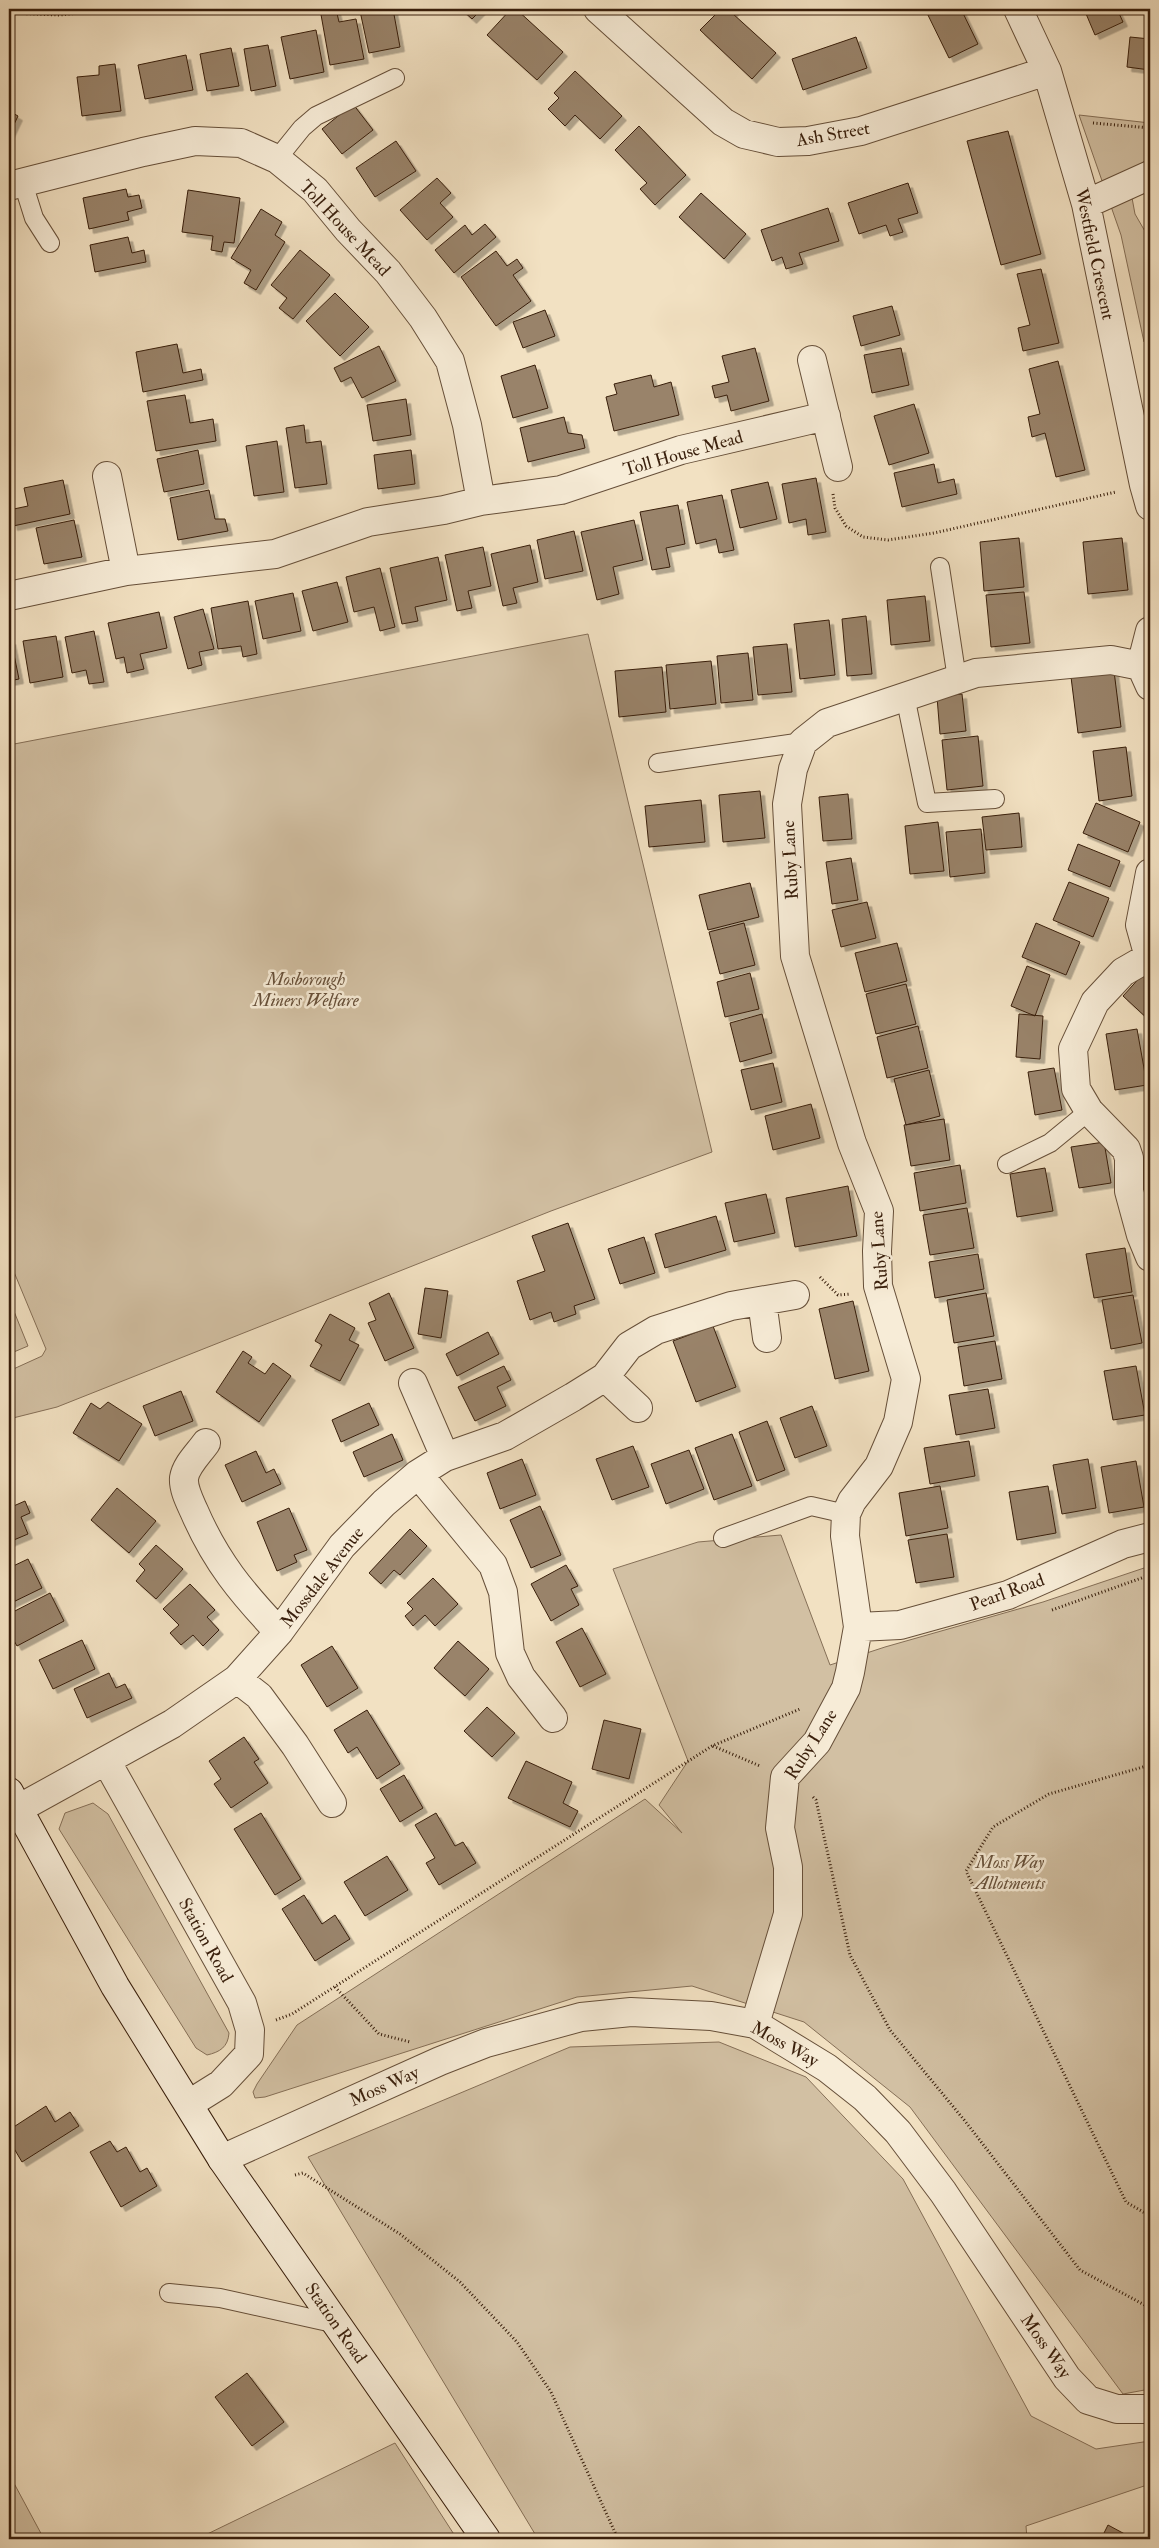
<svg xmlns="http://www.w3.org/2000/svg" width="1159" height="2548" viewBox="0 0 1159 2548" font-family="'IM FELL Double Pica',serif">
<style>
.green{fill:#d2c0a3;stroke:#856f57}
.building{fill:#99836a;stroke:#381e0b;filter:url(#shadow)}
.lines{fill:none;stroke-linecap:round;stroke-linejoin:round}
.service-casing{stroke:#664f39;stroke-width:20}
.minor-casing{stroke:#664f39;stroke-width:30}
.tertiary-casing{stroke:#664f39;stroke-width:30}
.secondary-casing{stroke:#381e0b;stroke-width:30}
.path{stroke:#381e0b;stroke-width:3;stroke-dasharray:1 2.5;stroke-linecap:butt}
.service{stroke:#f7ecd7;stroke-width:18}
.minor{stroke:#f7ecd7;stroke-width:28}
.tertiary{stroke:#f7ecd7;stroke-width:28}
.secondary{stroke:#f7ecd7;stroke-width:28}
.labels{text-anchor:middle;stroke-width:5;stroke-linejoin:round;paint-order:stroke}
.street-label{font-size:18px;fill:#381e0b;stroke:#f7ecd7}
.park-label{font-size:18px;font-style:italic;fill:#664f39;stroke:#f7ecd7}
</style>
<defs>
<filter id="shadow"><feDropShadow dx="4.5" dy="4.5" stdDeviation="0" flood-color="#0004"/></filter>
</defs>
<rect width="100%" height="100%" fill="#f2e1c2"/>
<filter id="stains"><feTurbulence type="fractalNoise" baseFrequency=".004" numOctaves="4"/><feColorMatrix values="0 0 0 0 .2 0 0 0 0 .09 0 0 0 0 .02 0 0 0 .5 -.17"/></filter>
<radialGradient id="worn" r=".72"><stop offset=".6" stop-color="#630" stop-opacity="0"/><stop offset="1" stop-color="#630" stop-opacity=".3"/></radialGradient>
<path class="green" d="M 1079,115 L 1150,123 L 1150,161 L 1127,171 L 1135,214 L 1150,240 L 1150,339 L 1144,342 L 1121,235 Z
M 588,634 L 712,1152 L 551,1211 L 57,1407 L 9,1419 L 9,1371 L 42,1356 L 46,1349 L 9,1260 L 9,745 Z
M 9,1299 L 28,1346 L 9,1354 Z
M 781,1535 L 830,1665 L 885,1647 L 1043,1602 L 1150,1566 L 1150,2389 L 1123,2394 L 910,2107 L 804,2022 L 692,1986 L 577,1997 L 265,2097 L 255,2098 L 253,2092 L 257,2084 L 297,2025 L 645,1799 L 682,1833 L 659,1805 L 688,1761 L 613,1569 L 698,1542 Z
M 93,1803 L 108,1814 L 229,2033 C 228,2047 220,2052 207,2055 L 196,2048 L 59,1829 L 65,1813 Z
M 719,2042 L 806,2077 L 903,2179 L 1031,2416 L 1096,2449 L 1150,2441 L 1150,2484 L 1026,2526 L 1027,2539 L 538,2539 L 308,2157 L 570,2047 Z
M 395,2443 L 457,2539 L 197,2539 Z
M 9,2474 L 44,2539 L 45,2539 L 9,2539 Z"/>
<path class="building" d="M 320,9 L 336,9 L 339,22 L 356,19 L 364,59 L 330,65 Z
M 373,9 L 393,9 L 400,47 L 369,53 L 360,11 Z
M 461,9 L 482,9 L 472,19 Z
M 511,9 L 516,9 L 563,52 L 537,80 L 487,35 Z
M 721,9 L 736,9 L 732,13 L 776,53 L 752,79 L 700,30 Z
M 925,9 L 961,9 L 978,44 L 949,58 Z
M 1084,9 L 1117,9 L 1123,22 L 1095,35 Z
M 316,30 L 324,72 L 290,79 L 281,37 Z
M 856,37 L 867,68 L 803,90 L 792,59 Z
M 1130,37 L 1150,39 L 1150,70 L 1127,67 Z
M 268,45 L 276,86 L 251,91 L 244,49 Z
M 231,48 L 239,86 L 207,91 L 200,54 Z
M 186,55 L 193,90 L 145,99 L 138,65 Z
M 115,64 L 121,111 L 82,116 L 77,77 L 99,75 L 99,66 Z
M 575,71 L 622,116 L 600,139 L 575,115 L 565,126 L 548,109 L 559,98 L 554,93 Z
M 353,104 L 373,130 L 342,154 L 322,129 Z
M 9,111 L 18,116 L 9,135 Z
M 639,126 L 686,175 L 655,205 L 640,189 L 647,183 L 615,150 Z
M 1008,131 L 1041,254 L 1001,265 L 967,141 Z
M 396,141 L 416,171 L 375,197 L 356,168 Z
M 437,178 L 451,193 L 440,203 L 453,217 L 427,240 L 400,210 Z
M 908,183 L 918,213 L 898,219 L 903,232 L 890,236 L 886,225 L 859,234 L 848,203 Z
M 126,189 L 128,197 L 139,195 L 142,208 L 127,212 L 129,220 L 89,229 L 83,198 Z
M 188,190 L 240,198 L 234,243 L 224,242 L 222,252 L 211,250 L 213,236 L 182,232 Z
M 701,193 L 746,234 L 724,259 L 679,217 Z
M 828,208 L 839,241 L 799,253 L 803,264 L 786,269 L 782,257 L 772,261 L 761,230 Z
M 261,209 L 282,222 L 275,235 L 285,242 L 256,290 L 244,283 L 251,270 L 231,258 Z
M 485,224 L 496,237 L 454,273 L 435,250 L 465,225 L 472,235 Z
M 128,237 L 132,253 L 144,250 L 146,262 L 95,272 L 90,245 Z
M 300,250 L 330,275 L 293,319 L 279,308 L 287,298 L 271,285 Z
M 496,251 L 507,266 L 517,259 L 523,268 L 513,275 L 531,301 L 496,326 L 461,277 Z
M 1041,269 L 1059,343 L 1023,351 L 1018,328 L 1030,325 L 1017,274 Z
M 335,293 L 369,327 L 340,356 L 306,321 Z
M 892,306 L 900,335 L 861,346 L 853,316 Z
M 545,310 L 555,336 L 523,348 L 513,322 Z
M 177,344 L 183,373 L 201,369 L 203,380 L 143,392 L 136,352 Z
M 379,346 L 396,381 L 362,398 L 351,377 L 341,382 L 334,368 Z
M 755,348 L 769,401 L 731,411 L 727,395 L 715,398 L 712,386 L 729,382 L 722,356 Z
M 901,348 L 909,385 L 872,393 L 864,355 Z
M 1058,361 L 1085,470 L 1056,477 L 1045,433 L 1032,437 L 1028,417 L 1040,414 L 1029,369 Z
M 535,365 L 548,408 L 513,418 L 501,376 Z
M 651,375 L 654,387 L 671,382 L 679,415 L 614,431 L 606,397 L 617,394 L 614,384 Z
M 185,395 L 190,423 L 213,419 L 216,441 L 156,451 L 147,401 Z
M 406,399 L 411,435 L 373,441 L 367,405 Z
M 914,404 L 929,453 L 889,465 L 874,416 Z
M 564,417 L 568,433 L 582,435 L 585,448 L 528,462 L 520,428 Z
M 304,425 L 306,443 L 321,441 L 327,484 L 295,488 L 286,428 Z
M 277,441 L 284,492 L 254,496 L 246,446 Z
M 198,450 L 204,484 L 164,492 L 157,459 Z
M 411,450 L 415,484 L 378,489 L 374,455 Z
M 934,464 L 938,483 L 954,479 L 957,494 L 902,507 L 894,473 Z
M 816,478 L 826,532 L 808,535 L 806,519 L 789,523 L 782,484 Z
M 63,480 L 70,514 L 13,526 L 9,510 L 28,506 L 24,488 Z
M 768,482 L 777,519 L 740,528 L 731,490 Z
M 209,490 L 215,519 L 225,519 L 228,531 L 178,540 L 170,498 Z
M 722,495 L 734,550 L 719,553 L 716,539 L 696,544 L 687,502 Z
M 678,505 L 685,544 L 666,548 L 670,567 L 652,570 L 640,512 Z
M 74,520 L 82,557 L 44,564 L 36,528 Z
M 634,520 L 643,560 L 613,567 L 619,594 L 597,600 L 581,532 Z
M 574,531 L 583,571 L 545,579 L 537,540 Z
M 1019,538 L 1024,587 L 984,591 L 980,542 Z
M 1122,538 L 1128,590 L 1088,594 L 1083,542 Z
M 530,545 L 538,582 L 513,588 L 517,603 L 503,606 L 491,554 Z
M 483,547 L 491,586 L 468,591 L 472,608 L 457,611 L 445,555 Z
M 438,557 L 447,600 L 415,607 L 418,621 L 402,624 L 390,568 Z
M 380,568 L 395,627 L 380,631 L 374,607 L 354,612 L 346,577 Z
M 337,582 L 348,622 L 313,631 L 302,591 Z
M 1024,592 L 1030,643 L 991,647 L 986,595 Z
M 293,593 L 301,631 L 263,639 L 255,601 Z
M 925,596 L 930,641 L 891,645 L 887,600 Z
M 248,601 L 257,654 L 243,657 L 241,646 L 218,649 L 211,608 Z
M 203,609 L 214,649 L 199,652 L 202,665 L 188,669 L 174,617 Z
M 159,612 L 167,648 L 140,654 L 144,669 L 127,673 L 124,657 L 116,659 L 108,623 Z
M 866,616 L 872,674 L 847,676 L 842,619 Z
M 829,620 L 835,675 L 800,679 L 794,624 Z
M 94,631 L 104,682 L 89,684 L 86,670 L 72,673 L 65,637 Z
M 56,636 L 63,677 L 30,683 L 23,641 Z
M 9,640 L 11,640 L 19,679 L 9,681 Z
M 787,644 L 792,692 L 758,695 L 753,647 Z
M 748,653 L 753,700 L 721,703 L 717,656 Z
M 711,661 L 716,704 L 670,709 L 666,665 Z
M 662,667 L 666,712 L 619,717 L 615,671 Z
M 1114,671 L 1121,727 L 1078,733 L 1071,677 Z
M 962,694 L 966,731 L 940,734 L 937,697 Z
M 978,736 L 983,786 L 947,790 L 942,740 Z
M 1126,747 L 1132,796 L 1099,801 L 1093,751 Z
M 760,791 L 765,838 L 723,842 L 719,795 Z
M 848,794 L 852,839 L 823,841 L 819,797 Z
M 701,800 L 705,842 L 649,847 L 645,806 Z
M 1096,803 L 1140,822 L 1128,852 L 1083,833 Z
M 1019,813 L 1022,847 L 986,850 L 982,817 Z
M 938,822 L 944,871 L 910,874 L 905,826 Z
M 981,829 L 985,873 L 950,877 L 946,832 Z
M 1078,844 L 1120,861 L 1110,887 L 1068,870 Z
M 851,858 L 858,900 L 832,904 L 826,862 Z
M 1069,882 L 1109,898 L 1093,937 L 1053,920 Z
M 750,883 L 759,917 L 708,930 L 699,895 Z
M 867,902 L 876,938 L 841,947 L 832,910 Z
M 744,923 L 755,965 L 720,974 L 709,932 Z
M 1036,923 L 1080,942 L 1066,975 L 1022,957 Z
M 897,943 L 907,981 L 865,992 L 855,953 Z
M 1027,966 L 1050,975 L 1035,1016 L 1011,1006 Z
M 750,973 L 759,1009 L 725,1017 L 717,982 Z
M 1143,974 L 1150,981 L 1150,1021 L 1123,996 Z
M 906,984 L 916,1024 L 876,1034 L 866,994 Z
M 762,1014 L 772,1053 L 740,1062 L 730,1023 Z
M 1019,1014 L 1043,1016 L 1040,1059 L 1016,1057 Z
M 918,1026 L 928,1068 L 887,1078 L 877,1037 Z
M 1137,1029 L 1147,1085 L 1115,1090 L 1106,1034 Z
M 773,1063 L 782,1102 L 751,1110 L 741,1070 Z
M 1054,1068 L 1062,1110 L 1035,1115 L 1028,1072 Z
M 929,1070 L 940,1116 L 906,1125 L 894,1079 Z
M 811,1104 L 820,1138 L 773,1150 L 765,1116 Z
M 944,1119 L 950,1160 L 911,1166 L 904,1125 Z
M 1104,1142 L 1111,1183 L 1079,1188 L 1071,1147 Z
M 960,1165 L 966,1203 L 920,1211 L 914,1173 Z
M 1045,1168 L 1053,1211 L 1017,1217 L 1010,1174 Z
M 848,1186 L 857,1236 L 795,1247 L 786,1198 Z
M 766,1194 L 775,1233 L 734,1242 L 725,1203 Z
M 967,1208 L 974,1248 L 930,1255 L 923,1215 Z
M 716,1216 L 726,1250 L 665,1268 L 655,1234 Z
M 568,1223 L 595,1299 L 574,1306 L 576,1314 L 554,1322 L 551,1312 L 530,1320 L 517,1281 L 545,1271 L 532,1236 Z
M 644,1237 L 655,1273 L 620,1284 L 608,1249 Z
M 1125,1248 L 1132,1292 L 1094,1298 L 1086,1254 Z
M 978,1254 L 984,1289 L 935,1298 L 929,1262 Z
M 425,1288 L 448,1291 L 441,1338 L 418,1334 Z
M 389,1293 L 414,1348 L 385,1361 L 368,1323 L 376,1320 L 369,1303 Z
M 986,1293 L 994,1336 L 954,1343 L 947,1300 Z
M 1133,1295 L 1142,1343 L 1111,1349 L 1102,1300 Z
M 853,1301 L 869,1371 L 835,1379 L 819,1309 Z
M 330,1314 L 355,1328 L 349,1340 L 359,1345 L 340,1381 L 310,1366 L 322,1345 L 315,1341 Z
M 713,1326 L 736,1387 L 696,1402 L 673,1341 Z
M 488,1332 L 499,1354 L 457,1376 L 446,1354 Z
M 995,1341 L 1002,1379 L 964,1386 L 958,1347 Z
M 243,1351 L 252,1357 L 248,1363 L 265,1374 L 273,1363 L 291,1376 L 259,1422 L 216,1392 Z
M 504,1366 L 511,1380 L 497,1387 L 506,1406 L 475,1421 L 458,1387 Z
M 1136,1366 L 1145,1415 L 1113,1420 L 1104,1371 Z
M 988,1389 L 995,1428 L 956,1435 L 949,1395 Z
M 181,1391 L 193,1421 L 155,1436 L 143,1406 Z
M 108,1402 L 142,1424 L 119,1461 L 73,1433 L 91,1403 L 100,1409 Z
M 369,1403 L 379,1425 L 341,1442 L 332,1420 Z
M 812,1406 L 827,1446 L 795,1458 L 780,1418 Z
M 767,1421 L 785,1470 L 757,1481 L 739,1432 Z
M 392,1434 L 403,1460 L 364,1477 L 353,1452 Z
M 732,1434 L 752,1486 L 714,1500 L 695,1448 Z
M 969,1441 L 975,1476 L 930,1484 L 924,1448 Z
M 633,1446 L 649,1487 L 612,1500 L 596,1459 Z
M 689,1450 L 704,1489 L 666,1504 L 651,1464 Z
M 256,1451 L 266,1473 L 274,1469 L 281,1484 L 242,1502 L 225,1465 Z
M 522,1459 L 536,1495 L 500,1509 L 487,1473 Z
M 1088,1459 L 1096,1508 L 1062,1514 L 1053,1465 Z
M 1136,1461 L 1144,1507 L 1109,1513 L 1101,1467 Z
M 940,1486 L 948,1528 L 906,1536 L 899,1493 Z
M 1048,1486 L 1056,1533 L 1017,1540 L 1009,1492 Z
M 117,1488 L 156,1521 L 129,1553 L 91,1520 Z
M 25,1501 L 30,1513 L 21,1517 L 28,1534 L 9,1542 L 9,1508 Z
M 540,1506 L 561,1555 L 531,1568 L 510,1520 Z
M 289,1508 L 307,1550 L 294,1555 L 297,1562 L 277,1571 L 257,1522 Z
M 410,1529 L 427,1546 L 400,1575 L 394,1570 L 381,1584 L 369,1573 Z
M 947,1534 L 954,1577 L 916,1583 L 908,1540 Z
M 156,1545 L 183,1569 L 156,1599 L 136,1581 L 145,1570 L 139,1564 Z
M 28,1559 L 42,1588 L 9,1604 L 9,1568 Z
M 566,1565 L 578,1586 L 571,1589 L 579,1605 L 551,1621 L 531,1584 Z
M 433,1578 L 458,1604 L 435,1626 L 425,1615 L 413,1626 L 405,1616 L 413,1609 L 407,1603 Z
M 190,1584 L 215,1610 L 207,1617 L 219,1630 L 203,1646 L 193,1635 L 181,1645 L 170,1633 L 179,1625 L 163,1609 Z
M 50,1593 L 64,1621 L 17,1646 L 9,1632 L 9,1614 Z
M 582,1628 L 606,1674 L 580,1687 L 556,1642 Z
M 82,1640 L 95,1669 L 53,1689 L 39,1660 Z
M 458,1641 L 489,1669 L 465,1696 L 434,1668 Z
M 332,1646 L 358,1688 L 327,1707 L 301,1665 Z
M 109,1673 L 116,1688 L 125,1684 L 132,1698 L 87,1718 L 74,1689 Z
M 487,1707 L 515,1733 L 492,1757 L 464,1731 Z
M 367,1710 L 400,1764 L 377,1779 L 357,1747 L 348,1753 L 334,1730 Z
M 604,1720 L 641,1729 L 629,1779 L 592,1769 Z
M 244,1737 L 259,1759 L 254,1762 L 268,1783 L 231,1808 L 214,1784 L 221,1779 L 209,1761 Z
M 526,1761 L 572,1782 L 563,1803 L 578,1811 L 570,1827 L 508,1798 Z
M 404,1775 L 423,1808 L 400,1822 L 380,1789 Z
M 261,1813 L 301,1879 L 275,1895 L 234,1829 Z
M 436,1813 L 455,1846 L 463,1842 L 476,1863 L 439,1885 L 426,1863 L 435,1858 L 415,1825 Z
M 387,1856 L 408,1890 L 365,1916 L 344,1882 Z
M 304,1895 L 322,1924 L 335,1915 L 350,1939 L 315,1961 L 282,1909 Z
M 46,2106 L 55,2122 L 70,2112 L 79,2126 L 22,2162 L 9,2140 L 9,2130 Z
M 110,2141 L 117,2152 L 126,2147 L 140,2172 L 147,2168 L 157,2186 L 121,2207 L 90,2152 Z
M 247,2373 L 284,2422 L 252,2446 L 215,2397 Z
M 1108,2525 L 1134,2539 L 1101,2539 Z"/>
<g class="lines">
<g class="service-casing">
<path id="service" d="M 277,159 L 302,128 L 316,116 L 395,78
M 23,183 L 34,218 L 50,243
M 940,567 L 957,679
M 905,696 L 927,803 L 995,799
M 658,763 L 803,742
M 1007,1164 L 1050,1143 L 1089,1111
M 723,1538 L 811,1506 L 846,1514
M 169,2293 L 220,2298 L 337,2324"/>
</g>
<g class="minor-casing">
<path id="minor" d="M 598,9 L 723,122 L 744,134 L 778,142 L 808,141 L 861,131 L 1047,71
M 1018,9 L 1047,71 L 1086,204 L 1144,485 L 1150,506
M 9,186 L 143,152 L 195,141 L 241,143 L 277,159 L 315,190 L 348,230 L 388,272 L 423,318 L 450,361 L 467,425 L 481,501
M 1086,204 L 1150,175
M 812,360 L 838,467
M 107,476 L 126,571
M 9,596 L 126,571 L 275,554 L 368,522 L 444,510 L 481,501 L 561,490 L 681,450 L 826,416
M 1141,666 L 1150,631
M 1149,957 L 1123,972 L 1095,1002 L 1073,1049 L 1076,1089 L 1089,1111 L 1126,1149 L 1129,1158 L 1129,1191 L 1141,1235 L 1150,1257
M 1149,957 L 1140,925 L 1150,873
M 762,1301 L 767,1338
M 605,1377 L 638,1408
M 413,1383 L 445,1457
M 206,1443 C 199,1453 186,1465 184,1478 C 183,1489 190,1502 194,1511 C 216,1562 242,1593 279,1632
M 418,1474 L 493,1565 L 503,1592 L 510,1653 L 521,1677 L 553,1718
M 858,1627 L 900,1625 L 1008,1595 L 1123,1544 L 1150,1537
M 237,1679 L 259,1696 L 295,1745 L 332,1803
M 107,1762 L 242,2003 L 250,2030 L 249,2054 L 221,2084 L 189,2104
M 18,1809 L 172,1724 L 237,1679 L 279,1632 L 342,1546 L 384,1503 L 418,1474 L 445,1457 L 505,1436 L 573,1397 L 605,1377 L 629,1346 L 656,1330 L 731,1306 L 795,1295
M 755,2024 L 788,1914 L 788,1867 L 780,1828 L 785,1777 L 817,1742 L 846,1688 L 850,1672 L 858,1627 L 845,1536 L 846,1514 L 852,1501 L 879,1466 L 898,1422 L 906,1379 L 878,1286 L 877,1251 L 879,1211 L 852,1143 L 795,956 L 787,804 L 793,769 L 803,742 L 827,723 L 976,673 L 1111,660 L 1141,666 L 1150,686"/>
</g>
<g class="tertiary-casing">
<path id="tertiary" d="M 222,2159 L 440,2061 L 486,2043 L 581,2017 L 631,2012 L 711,2016 L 755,2024 L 827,2068 L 865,2098 L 898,2132 L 943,2192 L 1067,2378 L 1088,2400 L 1117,2409 L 1150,2409"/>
</g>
<g class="secondary-casing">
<path id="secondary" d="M 9,1792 L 115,1986 L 222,2159 L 486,2539"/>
</g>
<path class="path" d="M 9,13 L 60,15 L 115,9
M 1093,123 L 1150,128
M 833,494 L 835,508 L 846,526 L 863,537 L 888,540 L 934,533 L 1116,492
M 820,1277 L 838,1295 L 851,1294
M 1052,1610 L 1150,1575
M 713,1746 L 760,1766
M 1150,1765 L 1049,1794 L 993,1827 L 966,1871 L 1126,2202 L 1150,2216
M 813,1797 L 816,1800 L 850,1955 L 890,2030 L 965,2121 L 1080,2270 L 1150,2308
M 335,1987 L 379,2034 L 410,2042
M 276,2020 L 292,2014 L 712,1746 L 800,1709
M 295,2175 L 303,2173 L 400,2234 L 460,2282 L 517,2342 L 551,2392 L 618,2539"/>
<use href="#service" class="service"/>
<use href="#minor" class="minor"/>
<use href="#tertiary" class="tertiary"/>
<use href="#secondary" class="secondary"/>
</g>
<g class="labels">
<g class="street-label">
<text transform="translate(833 134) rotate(-10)" y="6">Ash Street</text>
<text transform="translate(345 228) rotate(47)" y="6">Toll House Mead</text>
<text transform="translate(1095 254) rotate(78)" y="6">Westfield Crescent</text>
<text transform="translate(683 453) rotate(-16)" y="6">Toll House Mead</text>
<text transform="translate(790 860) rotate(-93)" y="6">Ruby Lane</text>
<text transform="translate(879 1251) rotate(-94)" y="6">Ruby Lane</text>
<text transform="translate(322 1577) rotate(-52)" y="6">Mossdale Avenue</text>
<text transform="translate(1007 1592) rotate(-20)" y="6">Pearl Road</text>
<text transform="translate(811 1744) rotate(-57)" y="6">Ruby Lane</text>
<text transform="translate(206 1940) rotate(61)" y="6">Station Road</text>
<text transform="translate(785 2044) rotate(29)" y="6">Moss Way</text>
<text transform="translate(384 2086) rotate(-24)" y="6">Moss Way</text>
<text transform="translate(336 2323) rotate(55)" y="6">Station Road</text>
<text transform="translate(1046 2346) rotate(55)" y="6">Moss Way</text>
</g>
<g class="park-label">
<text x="306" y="985">Mosborough<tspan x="306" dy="21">Miners Welfare</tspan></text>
<text x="1010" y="1868">Moss Way<tspan x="1010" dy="21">Allotments</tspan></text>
</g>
</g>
<rect width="1159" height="2548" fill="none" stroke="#f2e1c2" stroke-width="30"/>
<rect x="10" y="10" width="1139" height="2528" fill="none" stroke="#381e0b" stroke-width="2.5"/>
<rect x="15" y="15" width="1129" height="2518" fill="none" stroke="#381e0b"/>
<rect width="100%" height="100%" filter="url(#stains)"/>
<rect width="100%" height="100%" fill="url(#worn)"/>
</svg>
